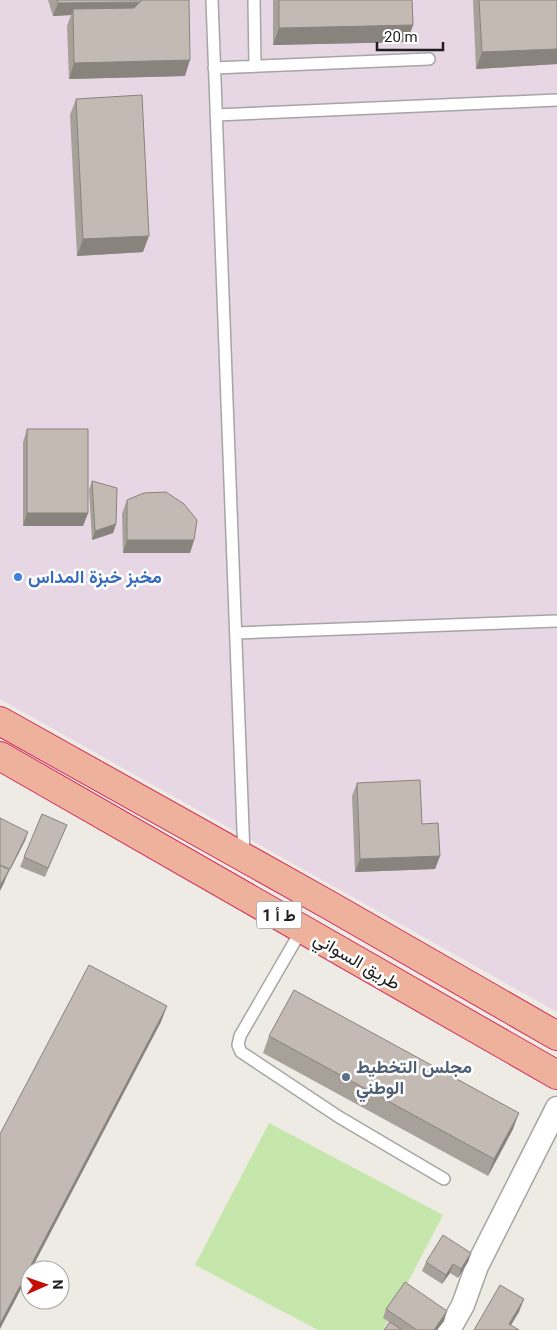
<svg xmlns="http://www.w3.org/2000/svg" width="557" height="1330" viewBox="0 0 557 1330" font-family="Roboto,Vazirmatn,sans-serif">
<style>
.industrial{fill:#e7d6e3}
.grass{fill:#c6e7ab}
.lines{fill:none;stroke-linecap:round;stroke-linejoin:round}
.service-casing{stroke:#a5a5a5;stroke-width:14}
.minor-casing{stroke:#a5a5a5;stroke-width:25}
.trunk-casing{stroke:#d32a5d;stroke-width:30}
.service{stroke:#fff;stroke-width:11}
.minor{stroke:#fff;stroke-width:22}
.trunk{stroke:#eeb29c;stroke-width:28}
.wall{fill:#a8a19a}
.shaded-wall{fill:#88837d}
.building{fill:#c3bbb3;stroke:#88837d}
.shop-dot{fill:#3f7fe0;stroke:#fff;stroke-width:2}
.service-dot{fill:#5c6f8a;stroke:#fff;stroke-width:2}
.labels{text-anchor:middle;stroke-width:5;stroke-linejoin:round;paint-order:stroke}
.shield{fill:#fff;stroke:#626262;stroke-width:1}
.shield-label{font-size:16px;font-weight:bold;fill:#1e1e1e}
.shop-label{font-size:18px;font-weight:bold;fill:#366cbe;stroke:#fff;text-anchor:start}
.street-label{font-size:18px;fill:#1e1e1e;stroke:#fff}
.service-label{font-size:18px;font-weight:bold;fill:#4e5e75;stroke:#fff;text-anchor:start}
</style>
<rect width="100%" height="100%" fill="#eeebe4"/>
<path class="industrial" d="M 0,0 L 557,0 L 557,1012 L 0,699 Z"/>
<path class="grass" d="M 269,1123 L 443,1215 L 383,1330 L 318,1330 L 195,1265 Z"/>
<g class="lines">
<g class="service-casing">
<path id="service" d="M 212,0 L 244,856
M 254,0 L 255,66
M 214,68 L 429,59
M 216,115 L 557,100
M 236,633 L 557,621
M 302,929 L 240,1036 L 238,1045 L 241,1052 L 339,1117 L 444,1179"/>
</g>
<g class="minor-casing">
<path id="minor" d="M 449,1330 L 463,1305 L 477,1266 L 557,1108"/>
</g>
<g class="trunk-casing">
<path id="trunk" d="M 0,721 L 329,905 L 557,1036
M 0,756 L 557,1075"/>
</g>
<use href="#service" class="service"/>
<use href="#minor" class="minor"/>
<use href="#trunk" class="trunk"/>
</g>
<path class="wall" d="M 48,0 L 189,0 L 185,76 L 69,79 L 67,26 L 71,15 L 53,16 Z
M 273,0 L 412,0 L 413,25 L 407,42 L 273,45 Z
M 473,0 L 557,0 L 557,64 L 476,69 Z
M 76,99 L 143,252 L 77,256 L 70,115 Z
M 27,429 L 88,513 L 83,526 L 23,526 L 23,442 Z
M 92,481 L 116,524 L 113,533 L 92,540 L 89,490 Z
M 127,500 L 194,540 L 190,553 L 123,553 L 122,514 Z
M 357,783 L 422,824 L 440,856 L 435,869 L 355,872 L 352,796 Z
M 67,825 L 45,877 L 20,867 L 24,857 Z
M 269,1036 L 513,1129 L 488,1176 L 263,1053 Z
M 471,1253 L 468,1262 L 458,1278 L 450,1273 L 442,1284 L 422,1271 L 426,1262 Z
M 386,1309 L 444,1321 L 437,1330 L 384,1330 L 389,1322 L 383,1318 Z"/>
<path class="shaded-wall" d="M 143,2 L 139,15 L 73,9 L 71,15 L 53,16 L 58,3 Z
M 413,25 L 407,42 L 273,45 L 279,28 Z
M 557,49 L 557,64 L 476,69 L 482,52 Z
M 190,60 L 185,76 L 69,79 L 74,63 Z
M 149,236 L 143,252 L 77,256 L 83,239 Z
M 27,513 L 88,513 L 83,526 L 23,526 Z
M 116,524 L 113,533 L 92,540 L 95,531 Z
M 127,540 L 194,540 L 190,553 L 123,553 Z
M 28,832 L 25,841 L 6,878 L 10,869 Z
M 440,856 L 435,869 L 355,872 L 360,859 Z
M 9,870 L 4,883 L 0,891 L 0,886 Z
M 167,1006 L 161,1022 L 31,1270 L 30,1270 L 30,1272 L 0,1329 L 0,1324 Z
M 519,1113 L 513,1129 L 488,1176 L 494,1159 Z
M 471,1253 L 468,1262 L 458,1278 L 461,1269 Z
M 453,1264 L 450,1273 L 442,1284 L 446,1275 Z
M 524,1299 L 519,1312 L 508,1330 L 509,1324 Z
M 447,1311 L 444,1321 L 437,1330 L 434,1330 Z"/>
<path class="building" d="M 57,0 L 142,0 L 140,2 L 58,3 Z
M 142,0 L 189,0 L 190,60 L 74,63 L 73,9 L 134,8 Z
M 279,0 L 412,0 L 413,25 L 279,28 Z
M 479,0 L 557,0 L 557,49 L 482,52 Z
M 142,95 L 149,236 L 83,239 L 76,99 Z
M 27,429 L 88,429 L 88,513 L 27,513 Z
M 92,481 L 117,488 L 116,524 L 95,531 Z
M 166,492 L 184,504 L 197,520 L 194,540 L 127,540 L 127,500 L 144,493 Z
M 420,780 L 422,824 L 438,823 L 440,856 L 360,859 L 357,783 Z
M 42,814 L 67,825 L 48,868 L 24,857 Z
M 0,818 L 28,832 L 10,869 L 0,865 Z
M 0,865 L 9,870 L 0,886 Z
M 89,965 L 167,1006 L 0,1324 L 0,1134 Z
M 294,990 L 519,1113 L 494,1159 L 269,1036 Z
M 443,1235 L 471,1253 L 461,1269 L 453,1264 L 446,1275 L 426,1262 Z
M 405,1282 L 447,1311 L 434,1330 L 417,1330 L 386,1309 Z
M 500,1285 L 524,1299 L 509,1324 L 519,1330 L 474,1330 Z
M 390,1322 L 402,1330 L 384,1330 Z"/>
<circle class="shop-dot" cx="18" cy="577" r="5"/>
<circle class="service-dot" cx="346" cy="1077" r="5"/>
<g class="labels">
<rect class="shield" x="256.5" y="901.5" width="45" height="27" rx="4"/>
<g class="shield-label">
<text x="279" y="921">ط أ 1</text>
</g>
<g class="shop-label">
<text x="28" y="583">مخبز خبزة المداس</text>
</g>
<g class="street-label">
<text transform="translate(357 961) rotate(30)" y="6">طريق السواني</text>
</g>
<g class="service-label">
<text x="356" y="1073">مجلس التخطيط<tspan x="356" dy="21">الوطني</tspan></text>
</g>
</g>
<g transform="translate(45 1285) rotate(88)"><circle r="24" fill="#ffffff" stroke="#a5a5a5"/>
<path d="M0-4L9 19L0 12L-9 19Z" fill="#c40f07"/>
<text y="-8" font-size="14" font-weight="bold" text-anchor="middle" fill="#1e1e1e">N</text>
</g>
<path d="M377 42v8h66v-8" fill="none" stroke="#1e1e1e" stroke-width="2.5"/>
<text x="384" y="42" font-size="15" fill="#1e1e1e" stroke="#ffffff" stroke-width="4" paint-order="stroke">20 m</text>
</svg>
